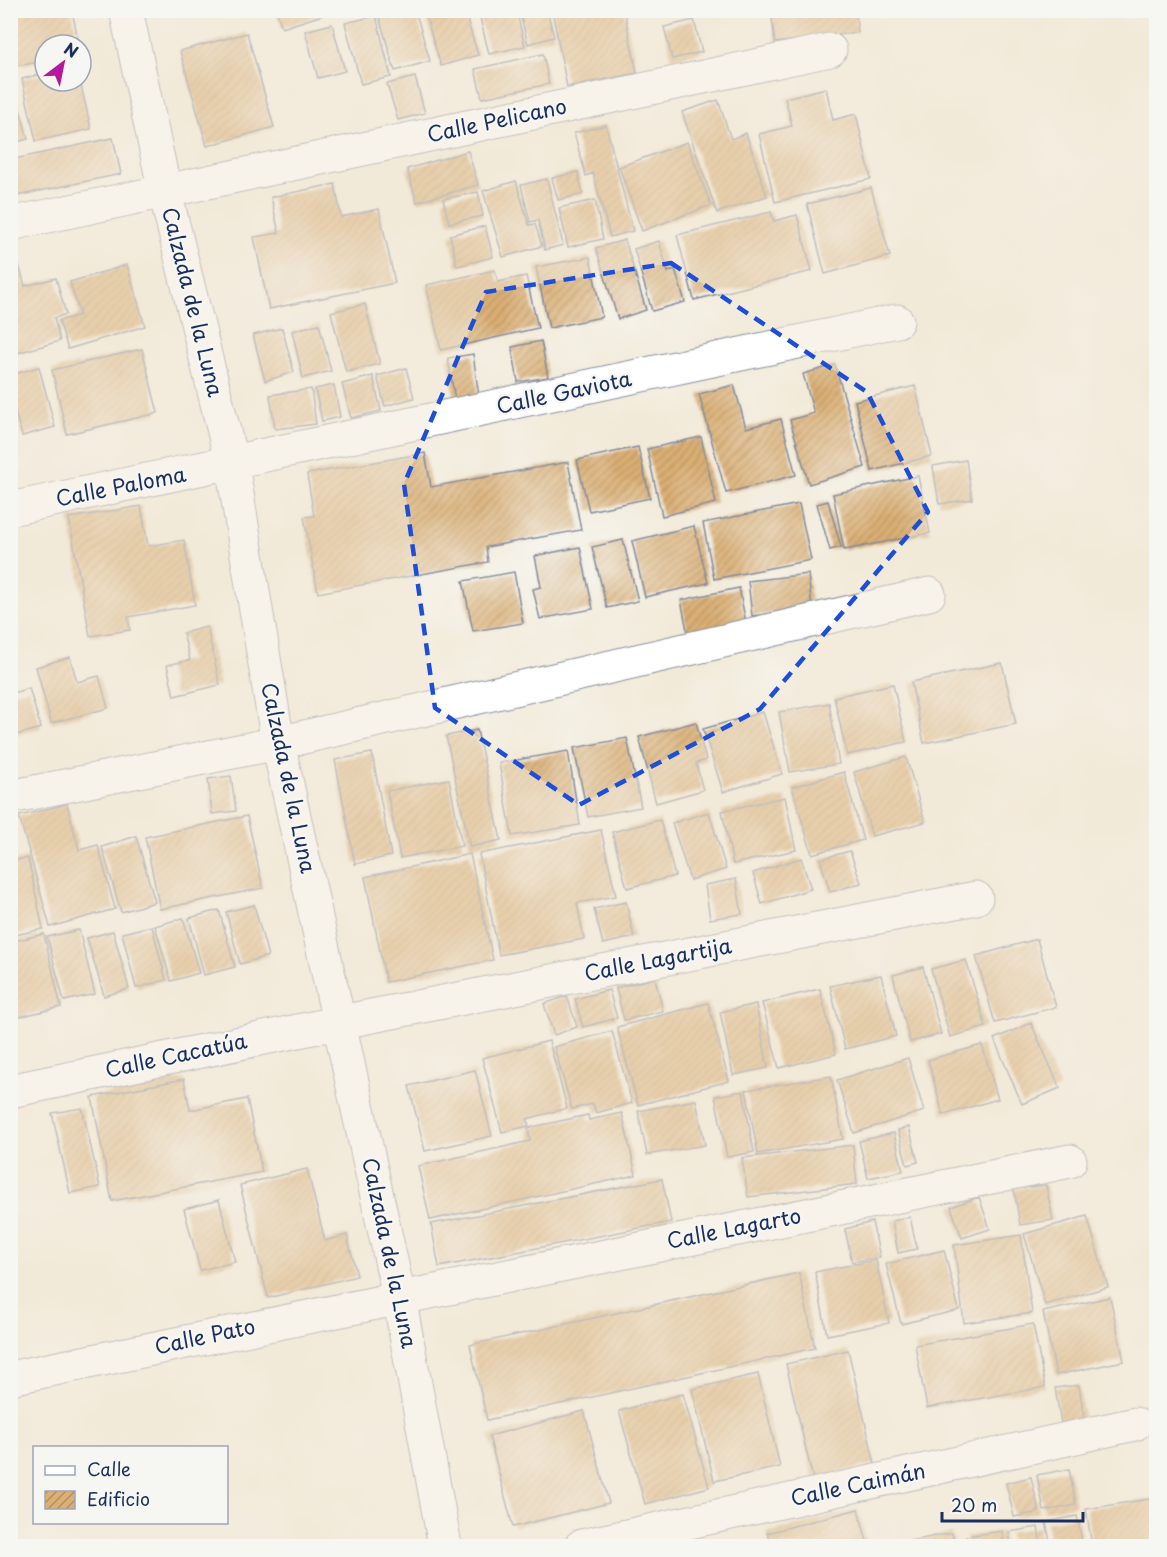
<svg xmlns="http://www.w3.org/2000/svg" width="1167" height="1557" viewBox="0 0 1167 1557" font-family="'Playpen Sans',sans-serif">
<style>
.building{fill:url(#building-hatch)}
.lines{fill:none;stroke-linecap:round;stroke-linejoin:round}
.street-casing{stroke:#868c9b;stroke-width:35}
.street{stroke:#fff;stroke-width:33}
.marked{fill:none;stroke:#1d4ed8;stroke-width:4.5;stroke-dasharray:12 8;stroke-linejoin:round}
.labels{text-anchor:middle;stroke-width:4.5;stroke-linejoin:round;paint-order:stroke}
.street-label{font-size:21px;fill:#1b2f5e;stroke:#f6f6f2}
</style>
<defs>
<pattern id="building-hatch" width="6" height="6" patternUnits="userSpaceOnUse" patternTransform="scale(1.5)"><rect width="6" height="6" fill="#dcb074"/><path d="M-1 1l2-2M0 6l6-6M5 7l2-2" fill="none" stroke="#b29062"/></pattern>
</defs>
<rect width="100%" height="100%" fill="#f6f6f2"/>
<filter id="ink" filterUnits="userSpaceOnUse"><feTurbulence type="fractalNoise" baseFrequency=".0167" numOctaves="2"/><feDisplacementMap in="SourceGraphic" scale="12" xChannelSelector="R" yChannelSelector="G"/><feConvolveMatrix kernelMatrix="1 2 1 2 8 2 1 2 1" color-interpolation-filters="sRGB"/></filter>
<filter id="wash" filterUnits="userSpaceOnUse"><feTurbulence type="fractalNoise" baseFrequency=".008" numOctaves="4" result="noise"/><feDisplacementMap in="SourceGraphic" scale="24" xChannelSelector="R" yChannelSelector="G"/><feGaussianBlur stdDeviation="1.35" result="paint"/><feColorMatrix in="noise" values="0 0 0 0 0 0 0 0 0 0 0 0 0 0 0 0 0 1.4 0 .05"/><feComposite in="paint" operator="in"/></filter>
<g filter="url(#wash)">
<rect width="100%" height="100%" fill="#f2ead8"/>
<g id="blocks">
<path class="building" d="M 10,10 L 72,10 L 79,45 L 45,45 L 45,61 L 15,66 L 10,39 Z
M 276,10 L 335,10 L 335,11 L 282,28 Z
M 377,10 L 415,10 L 430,61 L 395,71 Z
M 446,10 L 464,10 L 478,55 L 441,66 L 426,17 Z
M 478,10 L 516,10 L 525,46 L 489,54 Z
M 519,10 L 547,10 L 554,37 L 528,44 Z
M 552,10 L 624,10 L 637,73 L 567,87 Z
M 771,10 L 855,10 L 858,32 L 775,43 Z
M 376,16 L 391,77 L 361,84 L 345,23 Z
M 694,20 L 702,52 L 672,59 L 664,27 Z
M 332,24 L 345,71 L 318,78 L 305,31 Z
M 247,33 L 274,127 L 207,146 L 180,51 Z
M 543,54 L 549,84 L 482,98 L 475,69 Z
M 45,73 L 45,81 L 54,83 L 80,81 L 91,129 L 36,141 L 22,79 Z
M 415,77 L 425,113 L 398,120 L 387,84 Z
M 826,88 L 833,120 L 856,114 L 871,179 L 775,202 L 759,134 L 792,126 L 785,98 Z
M 15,91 L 28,139 L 10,144 L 10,92 Z
M 718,100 L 731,139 L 746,133 L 767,196 L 717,213 L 682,112 Z
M 606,125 L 633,231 L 610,237 L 593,173 L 586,176 L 574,133 Z
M 113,138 L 121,174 L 16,196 L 10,160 Z
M 687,142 L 711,205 L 642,231 L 619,167 Z
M 468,151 L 478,185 L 417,202 L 407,169 Z
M 578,172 L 583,194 L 558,200 L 552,178 Z
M 547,179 L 563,245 L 545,250 L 538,220 L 530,222 L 521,185 Z
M 516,181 L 529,225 L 535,224 L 542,246 L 503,257 L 483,191 Z
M 335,184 L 341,217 L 379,209 L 395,283 L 269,309 L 254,237 L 279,233 L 271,197 Z
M 871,188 L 890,256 L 825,274 L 807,204 Z
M 478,192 L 483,216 L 449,223 L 443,199 Z
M 595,200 L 603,239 L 568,247 L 559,208 Z
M 771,212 L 774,221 L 797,215 L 812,271 L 694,300 L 677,235 Z
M 485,226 L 493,257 L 457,266 L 450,235 Z
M 625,240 L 646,310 L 618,319 L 596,248 Z
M 659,241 L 668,272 L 675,269 L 685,302 L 652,311 L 634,249 Z
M 15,251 L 25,286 L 56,278 L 66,314 L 54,318 L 60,341 L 10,355 L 10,253 Z
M 590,257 L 602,317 L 549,328 L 536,267 Z
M 127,265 L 145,326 L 68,349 L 59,321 L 80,315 L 70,282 Z
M 495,270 L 498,282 L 526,276 L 538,328 L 441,350 L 426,285 Z
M 365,304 L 380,364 L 346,372 L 331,312 Z
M 319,324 L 331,371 L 303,378 L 292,331 Z
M 282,328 L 294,372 L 265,381 L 253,335 Z
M 541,341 L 548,377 L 518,382 L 512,347 Z
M 142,349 L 158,413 L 67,434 L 52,370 Z
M 473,354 L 479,397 L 455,400 L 448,358 Z
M 835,365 L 865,467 L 809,484 L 790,420 L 814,413 L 803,374 Z
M 39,367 L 55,427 L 22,436 L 10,394 L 10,375 Z
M 406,368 L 414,398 L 385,406 L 377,376 Z
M 373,376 L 381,411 L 351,418 L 342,384 Z
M 334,385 L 340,417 L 322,421 L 315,389 Z
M 734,385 L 746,428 L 781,419 L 796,475 L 726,493 L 699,394 Z
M 915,386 L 932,456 L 872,471 L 855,401 Z
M 311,389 L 316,424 L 275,429 L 270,395 Z
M 701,437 L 716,503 L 662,516 L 647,449 Z
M 638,447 L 650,498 L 589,511 L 577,460 Z
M 425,453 L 431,487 L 568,462 L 581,530 L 486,547 L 488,562 L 318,593 L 304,517 L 314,516 L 307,474 Z
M 966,460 L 972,499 L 939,504 L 933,466 Z
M 918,476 L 930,533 L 844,550 L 833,494 Z
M 828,501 L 841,547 L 830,550 L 817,504 Z
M 799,504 L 811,560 L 714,579 L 703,523 Z
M 141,506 L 148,546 L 184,540 L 195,605 L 128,617 L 130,630 L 90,636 L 69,518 Z
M 694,526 L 708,583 L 645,597 L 632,541 Z
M 623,540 L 638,601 L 607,608 L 592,547 Z
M 580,547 L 593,609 L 540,619 L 533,589 L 541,587 L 535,556 Z
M 514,572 L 523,623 L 473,631 L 463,581 Z
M 808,574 L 812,609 L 752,616 L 748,581 Z
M 739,588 L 746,623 L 688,635 L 681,600 Z
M 207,627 L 220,685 L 174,696 L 167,665 L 190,660 L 183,633 Z
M 70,657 L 77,682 L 99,676 L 108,708 L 51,723 L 36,667 Z
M 1002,663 L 1016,724 L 924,743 L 911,682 Z
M 893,684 L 906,742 L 847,755 L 834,697 Z
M 29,688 L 41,728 L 16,735 L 10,718 L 10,694 Z
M 829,703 L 839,764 L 790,772 L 779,712 Z
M 763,712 L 782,774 L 723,792 L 703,729 Z
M 696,722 L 706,760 L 696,763 L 703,790 L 656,803 L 639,737 Z
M 477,730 L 501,840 L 470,847 L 446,736 Z
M 627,738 L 641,807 L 588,817 L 574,748 Z
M 568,751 L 580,825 L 512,836 L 499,763 Z
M 372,753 L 391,856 L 355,864 L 335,760 Z
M 906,757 L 925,822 L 872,836 L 854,772 Z
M 844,772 L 863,840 L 812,854 L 792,787 Z
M 231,776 L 236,811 L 212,814 L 208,779 Z
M 449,779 L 462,846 L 400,858 L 387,791 Z
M 785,797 L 796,850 L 733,864 L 722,811 Z
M 67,804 L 79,850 L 98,845 L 115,909 L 50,927 L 19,816 Z
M 709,812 L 726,869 L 690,880 L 672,823 Z
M 247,816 L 263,888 L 160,909 L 145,837 Z
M 660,820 L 675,876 L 627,888 L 612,832 Z
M 601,830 L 616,896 L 577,903 L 584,939 L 499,955 L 479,854 Z
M 136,836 L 155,902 L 121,912 L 102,847 Z
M 850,851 L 861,883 L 830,892 L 820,859 Z
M 470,854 L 493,960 L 386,982 L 365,877 Z
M 28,858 L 43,929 L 10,936 L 10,861 Z
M 801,858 L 811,889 L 762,904 L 753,873 Z
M 736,879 L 742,914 L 710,919 L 705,885 Z
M 626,902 L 634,937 L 603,944 L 594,909 Z
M 254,905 L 268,956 L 240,964 L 226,912 Z
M 219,910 L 235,967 L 204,975 L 189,918 Z
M 183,918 L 199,973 L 171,981 L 155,926 Z
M 152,926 L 166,980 L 136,988 L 122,933 Z
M 79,930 L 95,994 L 64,1001 L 47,937 Z
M 113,931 L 129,989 L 104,996 L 87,938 Z
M 44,934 L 61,1007 L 10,1019 L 10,942 Z
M 1037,939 L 1056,1007 L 995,1023 L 976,956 Z
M 966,960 L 986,1027 L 950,1037 L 931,969 Z
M 923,967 L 941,1034 L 910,1042 L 893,975 Z
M 881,975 L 896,1036 L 845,1049 L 830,986 Z
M 655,978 L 663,1011 L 624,1020 L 616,988 Z
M 820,989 L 836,1054 L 779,1068 L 762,1003 Z
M 609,990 L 617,1018 L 583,1027 L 575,999 Z
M 567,996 L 577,1027 L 554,1035 L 544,1004 Z
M 708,1003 L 729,1081 L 638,1105 L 617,1027 Z
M 756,1004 L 768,1068 L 733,1075 L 720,1012 Z
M 1031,1023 L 1060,1088 L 1022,1104 L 994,1039 Z
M 612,1031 L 632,1103 L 596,1113 L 593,1104 L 572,1109 L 554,1047 Z
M 549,1041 L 567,1108 L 527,1119 L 529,1126 L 502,1132 L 482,1058 Z
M 982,1045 L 998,1099 L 943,1115 L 928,1060 Z
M 908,1058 L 924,1111 L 854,1133 L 837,1080 Z
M 475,1070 L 492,1136 L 425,1151 L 409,1086 Z
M 831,1076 L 843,1139 L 758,1154 L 746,1090 Z
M 184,1079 L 190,1110 L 247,1099 L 262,1172 L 112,1201 L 92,1097 Z
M 743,1091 L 754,1152 L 727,1157 L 715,1096 Z
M 696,1100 L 705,1145 L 647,1155 L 638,1111 Z
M 82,1108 L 100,1187 L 70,1193 L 52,1113 Z
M 622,1113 L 636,1175 L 430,1220 L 418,1166 L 530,1141 L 528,1128 L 588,1115 L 589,1120 Z
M 909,1127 L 918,1162 L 907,1165 L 898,1130 Z
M 894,1133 L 903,1171 L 868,1178 L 859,1141 Z
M 853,1145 L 857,1184 L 748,1197 L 742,1158 Z
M 307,1169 L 325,1241 L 347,1235 L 357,1276 L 268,1298 L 240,1185 Z
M 662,1179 L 671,1222 L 439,1267 L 431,1224 Z
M 1046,1185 L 1053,1220 L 1020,1225 L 1014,1189 Z
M 979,1197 L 990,1229 L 962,1238 L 951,1207 Z
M 219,1200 L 235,1262 L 200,1270 L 184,1209 Z
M 1087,1216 L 1108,1287 L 1045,1305 L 1024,1234 Z
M 910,1217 L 917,1249 L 898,1253 L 892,1221 Z
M 872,1222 L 880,1257 L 852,1262 L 845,1229 Z
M 1021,1235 L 1032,1313 L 964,1323 L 954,1245 Z
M 944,1250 L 959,1310 L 901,1324 L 886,1264 Z
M 876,1260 L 889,1323 L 827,1335 L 815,1272 Z
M 799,1273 L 815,1348 L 487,1420 L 470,1345 Z
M 1110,1297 L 1124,1361 L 1056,1375 L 1043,1312 Z
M 1033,1324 L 1045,1387 L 927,1408 L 915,1345 Z
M 848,1350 L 875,1464 L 813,1479 L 786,1364 Z
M 758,1374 L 780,1467 L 714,1481 L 692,1389 Z
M 1079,1385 L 1084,1419 L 1061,1423 L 1055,1388 Z
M 683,1394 L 709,1487 L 645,1504 L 619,1411 Z
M 584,1411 L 609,1503 L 513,1527 L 489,1436 Z
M 1069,1469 L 1076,1505 L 1044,1511 L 1037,1475 Z
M 1031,1477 L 1039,1512 L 1014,1517 L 1006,1483 Z
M 1156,1498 L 1156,1546 L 1092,1546 L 1086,1509 Z
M 858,1509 L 867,1541 L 846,1546 L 771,1546 L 767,1533 Z
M 1077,1516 L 1083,1546 L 1051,1546 L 1046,1522 Z
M 1038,1527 L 1041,1546 L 1011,1546 L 1009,1532 Z
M 1002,1531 L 1004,1546 L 968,1546 L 966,1536 Z
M 952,1533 L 955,1546 L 888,1546 L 888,1545 Z"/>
</g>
</g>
<g filter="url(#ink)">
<use href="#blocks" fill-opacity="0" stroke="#868c9b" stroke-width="1.5"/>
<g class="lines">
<g class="street-casing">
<path id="street" d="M 126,10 L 165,192 L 232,464 L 278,743 L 399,1297 L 445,1546
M 10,224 L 830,50
M 10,509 L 897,321
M 10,797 L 278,743 L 929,594
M 10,1091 L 341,1022 L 976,898
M 10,1378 L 1070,1161
M 581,1546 L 1135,1424"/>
</g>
<use href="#street" class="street"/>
</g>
</g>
<path d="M0 0H1167V1557H0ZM 671,263 L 867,392 L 928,512 L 760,709 L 579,805 L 435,708 L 404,484 L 486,292 Z" fill="#f2ead8" fill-opacity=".55" fill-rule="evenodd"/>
<path class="marked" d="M 671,263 L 867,392 L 928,512 L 760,709 L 579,805 L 435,708 L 404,484 L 486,292 Z"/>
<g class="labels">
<g class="street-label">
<text transform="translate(497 121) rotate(-12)" y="7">Calle Pelicano</text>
<text transform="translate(192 302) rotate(76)" y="7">Calzada de la Luna</text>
<text transform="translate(564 393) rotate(-12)" y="7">Calle Gaviota</text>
<text transform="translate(121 487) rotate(-11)" y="7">Calle Paloma</text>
<text transform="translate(288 778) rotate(78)" y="7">Calzada de la Luna</text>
<text transform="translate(658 960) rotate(-11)" y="7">Calle Lagartija</text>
<text transform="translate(176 1056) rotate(-12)" y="7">Calle Cacatúa</text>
<text transform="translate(734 1229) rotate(-11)" y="7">Calle Lagarto</text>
<text transform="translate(389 1253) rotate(78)" y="7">Calzada de la Luna</text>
<text transform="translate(205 1337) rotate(-12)" y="7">Calle Pato</text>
<text transform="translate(858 1485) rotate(-12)" y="7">Calle Caimán</text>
</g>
</g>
<rect width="1167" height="1557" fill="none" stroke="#f6f6f2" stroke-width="36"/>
<rect x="33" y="1446" width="195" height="78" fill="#f6f6f2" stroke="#9ea6b7" stroke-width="1.5"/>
<rect x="45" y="1466" width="30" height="9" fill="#ffffff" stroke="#9ea6b7" stroke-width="1.5"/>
<text x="87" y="1476" font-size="18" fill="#1b2f5e">Calle</text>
<rect x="45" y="1491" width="30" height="18" fill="url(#building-hatch)" stroke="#9ea6b7" stroke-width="1.5"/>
<text x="87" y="1506" font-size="18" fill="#1b2f5e">Edificio</text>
<g transform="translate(63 63) rotate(32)"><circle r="28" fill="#f6f6f2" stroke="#9ea6b7" stroke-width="1.5"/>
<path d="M0-4.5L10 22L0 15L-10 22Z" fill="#b5179e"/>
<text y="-9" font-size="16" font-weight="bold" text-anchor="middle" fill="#1b2f5e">N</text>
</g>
<path d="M942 1512v9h141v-9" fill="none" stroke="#1b2f5e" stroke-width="3"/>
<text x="951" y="1512" font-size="18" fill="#1b2f5e" stroke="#f6f6f2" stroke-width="4.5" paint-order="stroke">20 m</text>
</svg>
